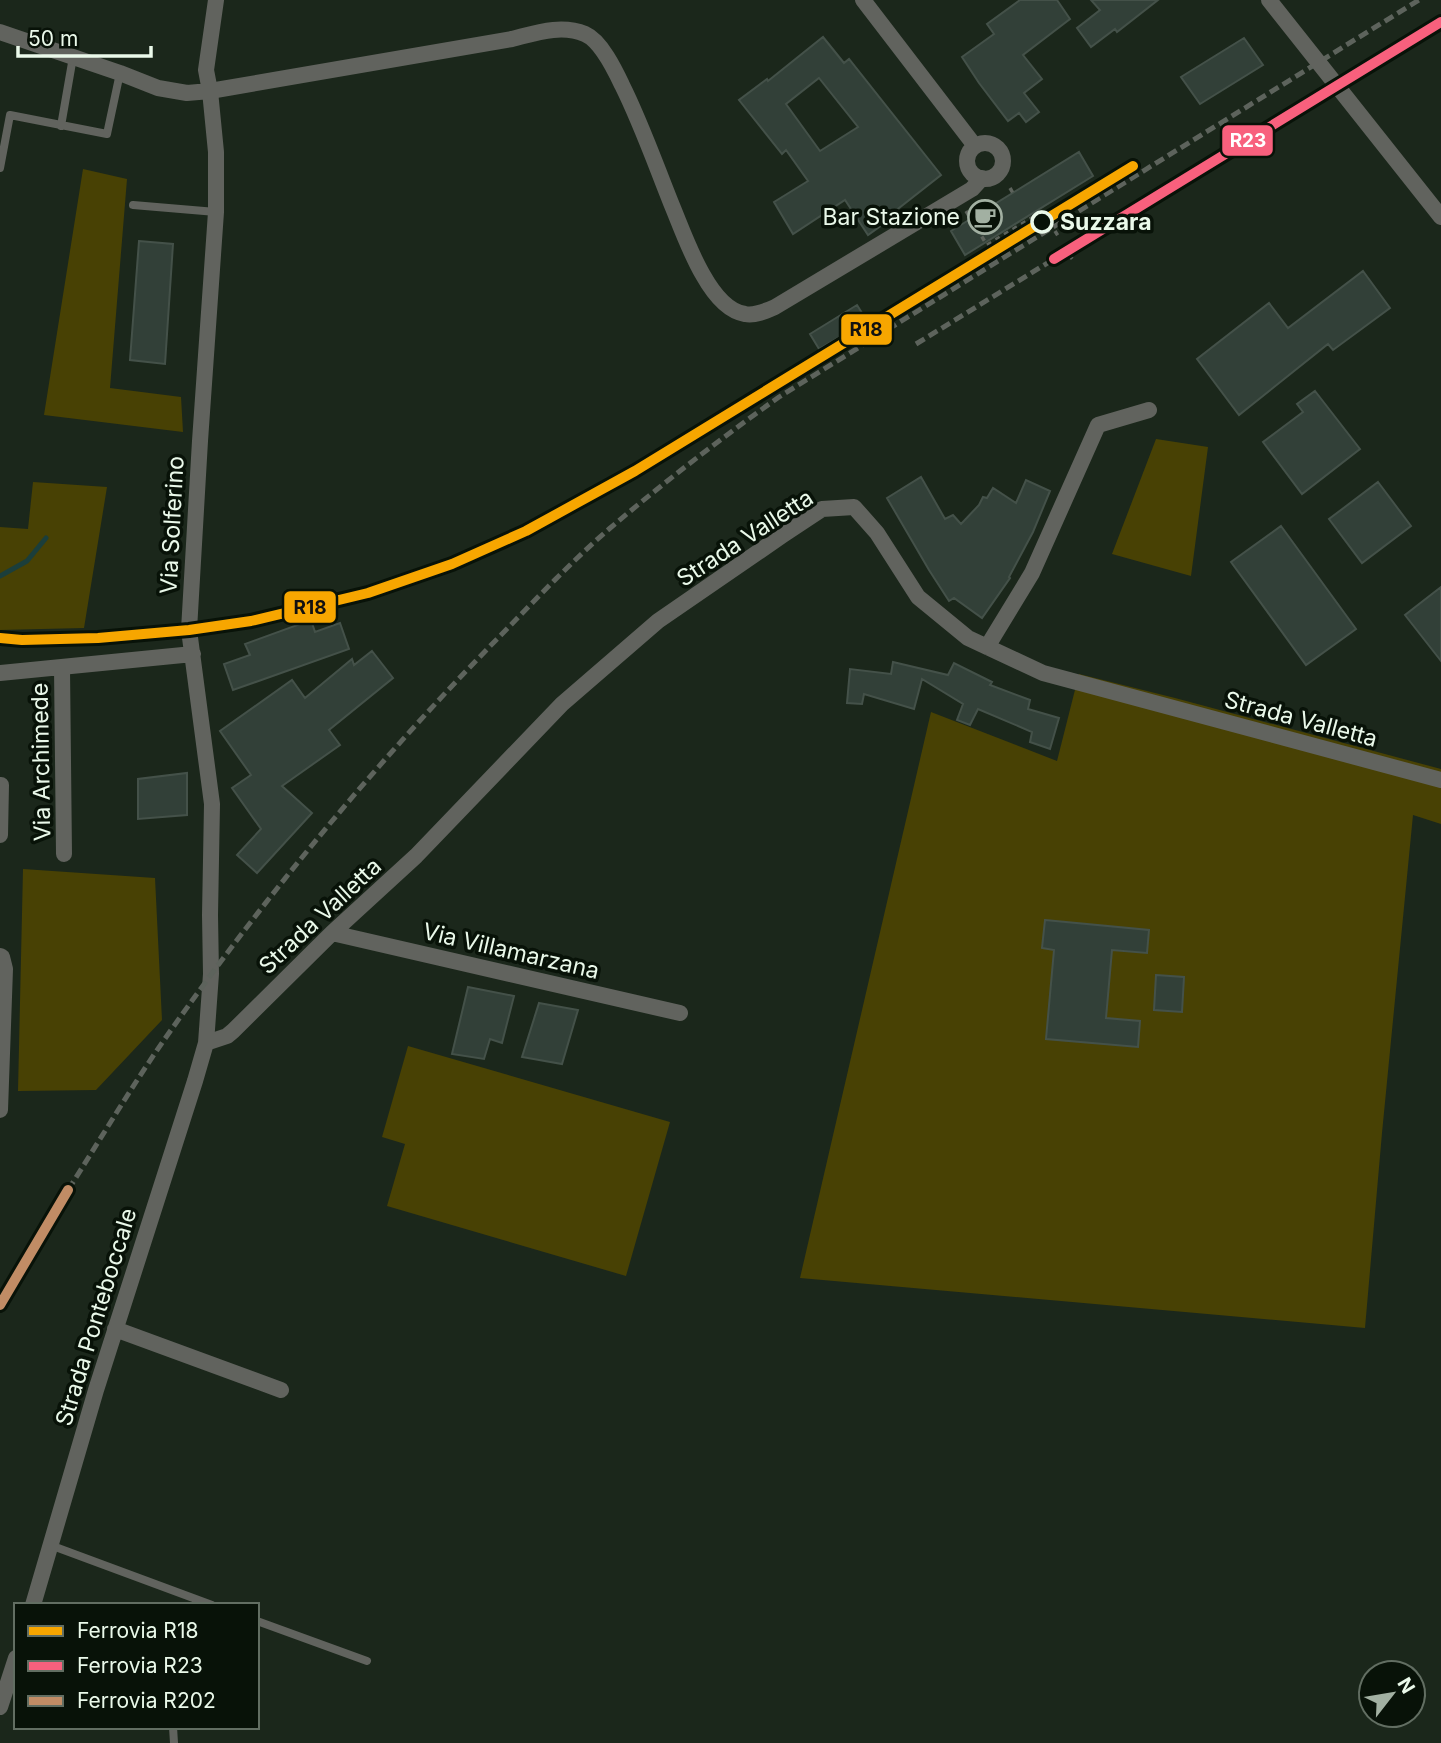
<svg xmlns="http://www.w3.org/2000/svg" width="1441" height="1743" viewBox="0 0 1441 1743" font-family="Inter,sans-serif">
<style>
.green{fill:#484104}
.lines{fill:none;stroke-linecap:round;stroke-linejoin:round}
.stream{stroke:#1b3e3b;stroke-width:5}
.building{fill:#324038;stroke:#445149;stroke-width:2;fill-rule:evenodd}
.path{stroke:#5d635c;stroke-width:3.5;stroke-dasharray:5 5;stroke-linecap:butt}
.lane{stroke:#61635e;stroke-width:8}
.street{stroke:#61635e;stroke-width:16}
.rail{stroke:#5d635c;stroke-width:5;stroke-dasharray:10 5;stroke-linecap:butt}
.street-bridge{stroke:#61635e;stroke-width:16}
.rail-1-casing{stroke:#081208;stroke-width:16}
.rail-2-casing{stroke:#081208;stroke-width:16}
.rail-3-casing{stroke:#081208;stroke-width:16}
.rail-1{stroke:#f7a600;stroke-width:10}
.rail-2{stroke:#f8607d;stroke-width:10}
.rail-3{stroke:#c18c65;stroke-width:10}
.stop-dot{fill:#081208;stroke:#eaf9ea;stroke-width:3.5}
.labels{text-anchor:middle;stroke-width:7;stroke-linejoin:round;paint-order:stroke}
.poi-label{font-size:23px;fill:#eaf9ea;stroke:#081208;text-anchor:end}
.stop-label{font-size:23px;font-weight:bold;fill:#eaf9ea;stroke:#081208;text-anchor:start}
.street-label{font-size:23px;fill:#eaf9ea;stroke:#081208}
.line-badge{stroke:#081208;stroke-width:2.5}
.badge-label{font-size:19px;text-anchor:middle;font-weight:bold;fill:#fff}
.pale-badge-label{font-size:19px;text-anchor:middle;font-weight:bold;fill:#111}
</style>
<rect width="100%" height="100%" fill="#1b271b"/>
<path class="green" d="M 83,169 L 127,179 L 110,388 L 181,397 L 183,432 L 44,415 Z
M 1156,439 L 1208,447 L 1191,576 L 1112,554 Z
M 33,482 L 107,487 L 84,628 L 0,630 L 0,527 L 28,529 Z
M 1079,674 L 1175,698 L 1441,769 L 1441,824 L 1413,815 L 1382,1133 L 1365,1328 L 800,1278 L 931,712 L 1057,761 Z
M 23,869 L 155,878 L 162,1020 L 96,1090 L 18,1091 Z
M 408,1046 L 670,1122 L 626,1276 L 387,1206 L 405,1144 L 382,1137 Z"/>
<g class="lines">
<path class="stream" d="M 0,576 L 27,561 L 46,538"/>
</g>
<path class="building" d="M 1020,0 L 1057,0 L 1070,19 L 1023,55 L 1042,79 L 1024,93 L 1039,112 L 1026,122 L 1019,113 L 1008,121 L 979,83 L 962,57 L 994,34 L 987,24 Z
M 1091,0 L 1158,0 L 1117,32 L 1115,29 L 1091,47 L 1077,28 L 1100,10 Z
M 823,37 L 844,63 L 849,59 L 941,175 L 894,212 L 896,215 L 868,235 L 845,200 L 793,234 L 774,202 L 808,181 L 786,150 L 782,154 L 739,100 L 767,79 L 768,81 ZM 819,78 L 858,127 L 820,151 L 786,104 Z
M 1244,38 L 1263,65 L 1200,104 L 1181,77 Z
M 1079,152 L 1093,176 L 965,255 L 951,231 Z
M 139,241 L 173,244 L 165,364 L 130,360 Z
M 1363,271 L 1390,308 L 1333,350 L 1328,344 L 1239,415 L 1197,359 L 1269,303 L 1288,328 Z
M 857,305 L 867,321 L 819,349 L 810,334 Z
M 1315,391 L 1360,449 L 1302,494 L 1263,442 L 1303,412 L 1297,404 Z
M 921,477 L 945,519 L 953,515 L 961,524 L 979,505 L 983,497 L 987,498 L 993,488 L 1016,503 L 1026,480 L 1050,491 L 1033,532 L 1009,577 L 1010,578 L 982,618 L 954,598 L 949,601 L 929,570 L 887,498 Z
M 1378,482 L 1411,526 L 1362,563 L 1329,519 Z
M 1281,526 L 1356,629 L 1306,665 L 1231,562 Z
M 1441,587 L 1441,661 L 1405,615 Z
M 311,620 L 315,632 L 340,623 L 349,649 L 233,690 L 224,664 L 250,655 L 245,644 Z
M 372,651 L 393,678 L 329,730 L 340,745 L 282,786 L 312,813 L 257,873 L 237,855 L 261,829 L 232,788 L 251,775 L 220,731 L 292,680 L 305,698 L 352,659 L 354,665 Z
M 893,662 L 948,675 L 954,663 L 992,682 L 990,685 L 1030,700 L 1028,709 L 1059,718 L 1050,749 L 1030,742 L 1032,732 L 978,709 L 970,725 L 957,720 L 963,704 L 922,679 L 914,709 L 864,694 L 862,704 L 847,703 L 850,669 L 891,674 Z
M 187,773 L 187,815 L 138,819 L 138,779 Z
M 1045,920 L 1149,930 L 1147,953 L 1112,950 L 1106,1018 L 1140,1021 L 1138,1047 L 1046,1039 L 1054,950 L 1042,948 Z
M 1156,975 L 1184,977 L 1182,1012 L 1154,1010 Z
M 468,987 L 514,996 L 502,1043 L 490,1039 L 484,1059 L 452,1054 Z
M 539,1003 L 578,1010 L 562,1064 L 522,1057 Z"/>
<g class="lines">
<path class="path" d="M 1010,188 L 1013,193
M 966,211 L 987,245 L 1043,211 L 1045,215
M 1055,231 L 1060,239
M 1069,255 L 1074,261"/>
<path class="lane" d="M 61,126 L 73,57
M 0,168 L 10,115 L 107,134 L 120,73
M 133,205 L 216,212
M 50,1545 L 212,1605
M 257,1621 L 367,1661
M 173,1727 L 174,1743"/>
<path class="street" d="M 863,0 L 975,146
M 0,32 L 120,73 L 158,88 L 187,93 L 210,91 L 512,39 C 536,33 561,24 585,34 C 601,41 615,70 622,85 C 641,123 655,163 671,203 C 681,227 690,253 703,275 C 712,291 726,311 745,314 C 755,316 766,311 775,307 L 972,189 L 982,178
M967 161a18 18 0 1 1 36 0a18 18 0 1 1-36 0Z
M 987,647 L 1032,573 L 1098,425 L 1149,410
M 62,668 L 64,854
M 0,673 L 193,654
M 0,785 L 1,785 L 0,835
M 332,933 L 680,1013
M 0,956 L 2,957 L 5,969 L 0,1110
M 206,1043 L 227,1036 L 233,1031 L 332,933 L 416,856 L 562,704 L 658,621 L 783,535 L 822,509 L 854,507 L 877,533 L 918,597 L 968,638 L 1043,673 L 1441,780
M 115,1329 L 281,1390
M 33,1605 L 96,1390 L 195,1081 L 206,1043 L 211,974 L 210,915 L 212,804 L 189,630 L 200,441 L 216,212 L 216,152 L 210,91 L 206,70 L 216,0
M 0,1707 L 16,1658"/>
<path class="rail" d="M 916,344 L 1054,259
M 68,1190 C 100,1140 130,1089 164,1040 C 265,896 378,760 501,635 C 536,599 571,562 609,529 C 663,483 720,439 779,397 L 1419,0"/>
<path class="street-bridge" d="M 1269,0 L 1441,217"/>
<g class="rail-1-casing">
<path id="rail-1" d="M 0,638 L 22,640 L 98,638 L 189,630 L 251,621 L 368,593 L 452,564 L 526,531 L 635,471 L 1133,166"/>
</g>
<g class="rail-2-casing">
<path id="rail-2" d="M 1054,259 L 1441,22"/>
</g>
<g class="rail-3-casing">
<path id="rail-3" d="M 0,1305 L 68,1190"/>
</g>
<use href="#rail-1" class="rail-1"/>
<use href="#rail-2" class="rail-2"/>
<use href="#rail-3" class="rail-3"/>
</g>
<defs>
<g id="cafe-ring" transform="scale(1.75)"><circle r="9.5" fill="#081208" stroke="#a2b0a2" stroke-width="1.5"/><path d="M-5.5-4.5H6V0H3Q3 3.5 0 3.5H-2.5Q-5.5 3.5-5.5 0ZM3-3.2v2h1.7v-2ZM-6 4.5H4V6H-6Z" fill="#a2b0a2"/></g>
</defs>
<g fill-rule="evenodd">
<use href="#cafe-ring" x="985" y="217"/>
</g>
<circle class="stop-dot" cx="1042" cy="222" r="10"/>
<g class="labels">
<g class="poi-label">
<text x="960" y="225">Bar Stazione</text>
</g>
<g class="stop-label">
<text x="1060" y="230">Suzzara</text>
</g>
<g class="street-label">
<text transform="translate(172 525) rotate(-87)" y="8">Via Solferino</text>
<text transform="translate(745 538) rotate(-33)" y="8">Strada Valletta</text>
<text transform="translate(1301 719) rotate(15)" y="8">Strada Valletta</text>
<text transform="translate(41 762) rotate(-91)" y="8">Via Archimede</text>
<text transform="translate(320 916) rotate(-43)" y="8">Strada Valletta</text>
<text transform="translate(511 951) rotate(13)" y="8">Via Villamarzana</text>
<text transform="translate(96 1317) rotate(-73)" y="8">Strada Ponteboccale</text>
</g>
</g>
<g class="line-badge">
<rect x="1221" y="124" width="53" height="33" rx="7" fill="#f8607d"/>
<rect x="840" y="313" width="53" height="33" rx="7" fill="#f7a600"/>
<rect x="283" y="590" width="54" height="34" rx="7" fill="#f7a600"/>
</g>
<g class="badge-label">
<text x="1248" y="147">R23</text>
</g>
<g class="pale-badge-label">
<text x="866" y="336">R18</text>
<text x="310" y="614">R18</text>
</g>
<rect x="14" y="1603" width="245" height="126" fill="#081208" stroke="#626e62" stroke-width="2"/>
<rect x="28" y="1626" width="35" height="10" fill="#f7a600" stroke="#626e62" stroke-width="2"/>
<text x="77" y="1638" font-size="21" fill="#eaf9ea">Ferrovia R18</text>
<rect x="28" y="1661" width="35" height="10" fill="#f8607d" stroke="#626e62" stroke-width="2"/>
<text x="77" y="1673" font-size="21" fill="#eaf9ea">Ferrovia R23</text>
<rect x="28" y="1696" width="35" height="10" fill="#c18c65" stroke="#626e62" stroke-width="2"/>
<text x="77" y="1708" font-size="21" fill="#eaf9ea">Ferrovia R202</text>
<g transform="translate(1392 1694) rotate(59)"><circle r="33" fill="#081208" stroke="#626e62" stroke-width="2"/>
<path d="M0-5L12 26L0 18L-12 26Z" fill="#a2b0a2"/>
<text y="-10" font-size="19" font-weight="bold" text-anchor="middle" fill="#eaf9ea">N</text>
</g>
<path d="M18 46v10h133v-10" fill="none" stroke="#eaf9ea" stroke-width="3.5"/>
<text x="28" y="46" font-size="21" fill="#eaf9ea" stroke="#081208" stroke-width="5" paint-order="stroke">50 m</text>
</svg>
